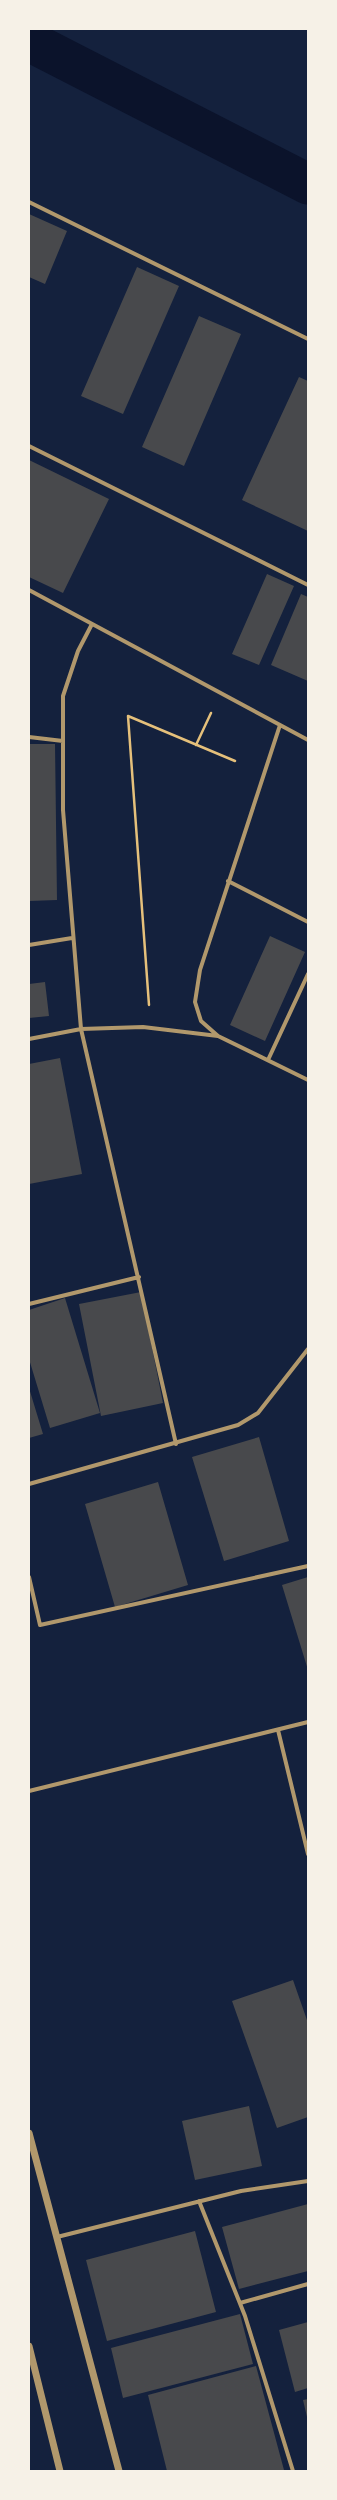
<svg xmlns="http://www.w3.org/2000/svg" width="337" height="2500" viewBox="0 0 337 2500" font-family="'Titillium Web',sans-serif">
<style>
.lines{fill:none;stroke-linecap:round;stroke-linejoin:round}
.canal{stroke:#0b132b;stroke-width:41}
.building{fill:#48494c}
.path{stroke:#e5c07b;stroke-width:2.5}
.minor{stroke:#b1986c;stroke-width:4}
.tertiary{stroke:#b1986c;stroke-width:7}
</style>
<rect width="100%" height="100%" fill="#14213d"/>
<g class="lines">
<path class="canal" d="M 29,41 L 308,184"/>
</g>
<path class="building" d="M 29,214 L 67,231 L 45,284 L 29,277 Z
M 137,267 L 179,286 L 123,414 L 81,396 Z
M 199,316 L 241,334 L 184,466 L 142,447 Z
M 299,377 L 308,381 L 308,531 L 242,500 Z
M 29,460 L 109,499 L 63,593 L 29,577 Z
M 267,574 L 294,586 L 259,665 L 232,654 Z
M 301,594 L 308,597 L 308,681 L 271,665 Z
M 29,744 L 55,744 L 57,900 L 29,901 Z
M 270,936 L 305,952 L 265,1041 L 230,1025 Z
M 45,982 L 49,1016 L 29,1018 L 29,984 Z
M 60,1058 L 82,1174 L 29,1184 L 29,1064 Z
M 141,1292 L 163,1403 L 101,1416 L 79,1304 Z
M 65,1298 L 100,1413 L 50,1428 L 29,1359 L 29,1310 Z
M 29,1388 L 43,1434 L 29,1438 Z
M 259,1437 L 289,1541 L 224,1561 L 192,1457 Z
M 158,1482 L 188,1585 L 115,1607 L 85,1504 Z
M 308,1577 L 308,1670 L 282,1585 Z
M 293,1980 L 308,2023 L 308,2117 L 277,2128 L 232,2001 Z
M 249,2106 L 262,2166 L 195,2180 L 182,2121 Z
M 308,2204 L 308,2271 L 239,2289 L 222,2227 Z
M 195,2231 L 216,2312 L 107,2341 L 86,2260 Z
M 240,2314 L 253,2364 L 123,2398 L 111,2348 Z
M 308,2322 L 308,2388 L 295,2392 L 279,2330 Z
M 256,2366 L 284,2470 L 167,2471 L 148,2395 Z
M 308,2399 L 308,2417 L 307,2417 L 303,2400 Z"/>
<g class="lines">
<path class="path" d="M 196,745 L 211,713
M 149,1005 L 128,716 L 235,761"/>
<path class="minor" d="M 29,202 L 308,339
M 29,446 L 308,585
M 29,590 L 308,740
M 92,624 L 78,651 L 63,696 L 63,810 L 81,1029 L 176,1444
M 280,725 L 200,970 L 195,1002 L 201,1021 L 218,1036 L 308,1080
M 29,737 L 63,741
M 228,881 L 308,922
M 29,945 L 72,938
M 29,1039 L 81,1029 L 143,1027 L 218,1036
M 268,1060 L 308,974
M 29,1304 L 139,1277
M 29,1484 L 238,1425 L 258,1413 L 308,1349
M 29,1577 L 40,1625 L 308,1566
M 278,1730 L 308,1854
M 29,1791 L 308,1722
M 199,2201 L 245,2316 L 293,2471
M 57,2237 L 241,2191 L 308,2181
M 240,2303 L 308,2284"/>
<path class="tertiary" d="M 29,2133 L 119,2471
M 29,2346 L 60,2471"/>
</g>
<rect width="337" height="2500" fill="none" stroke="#f6f1e7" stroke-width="60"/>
</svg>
